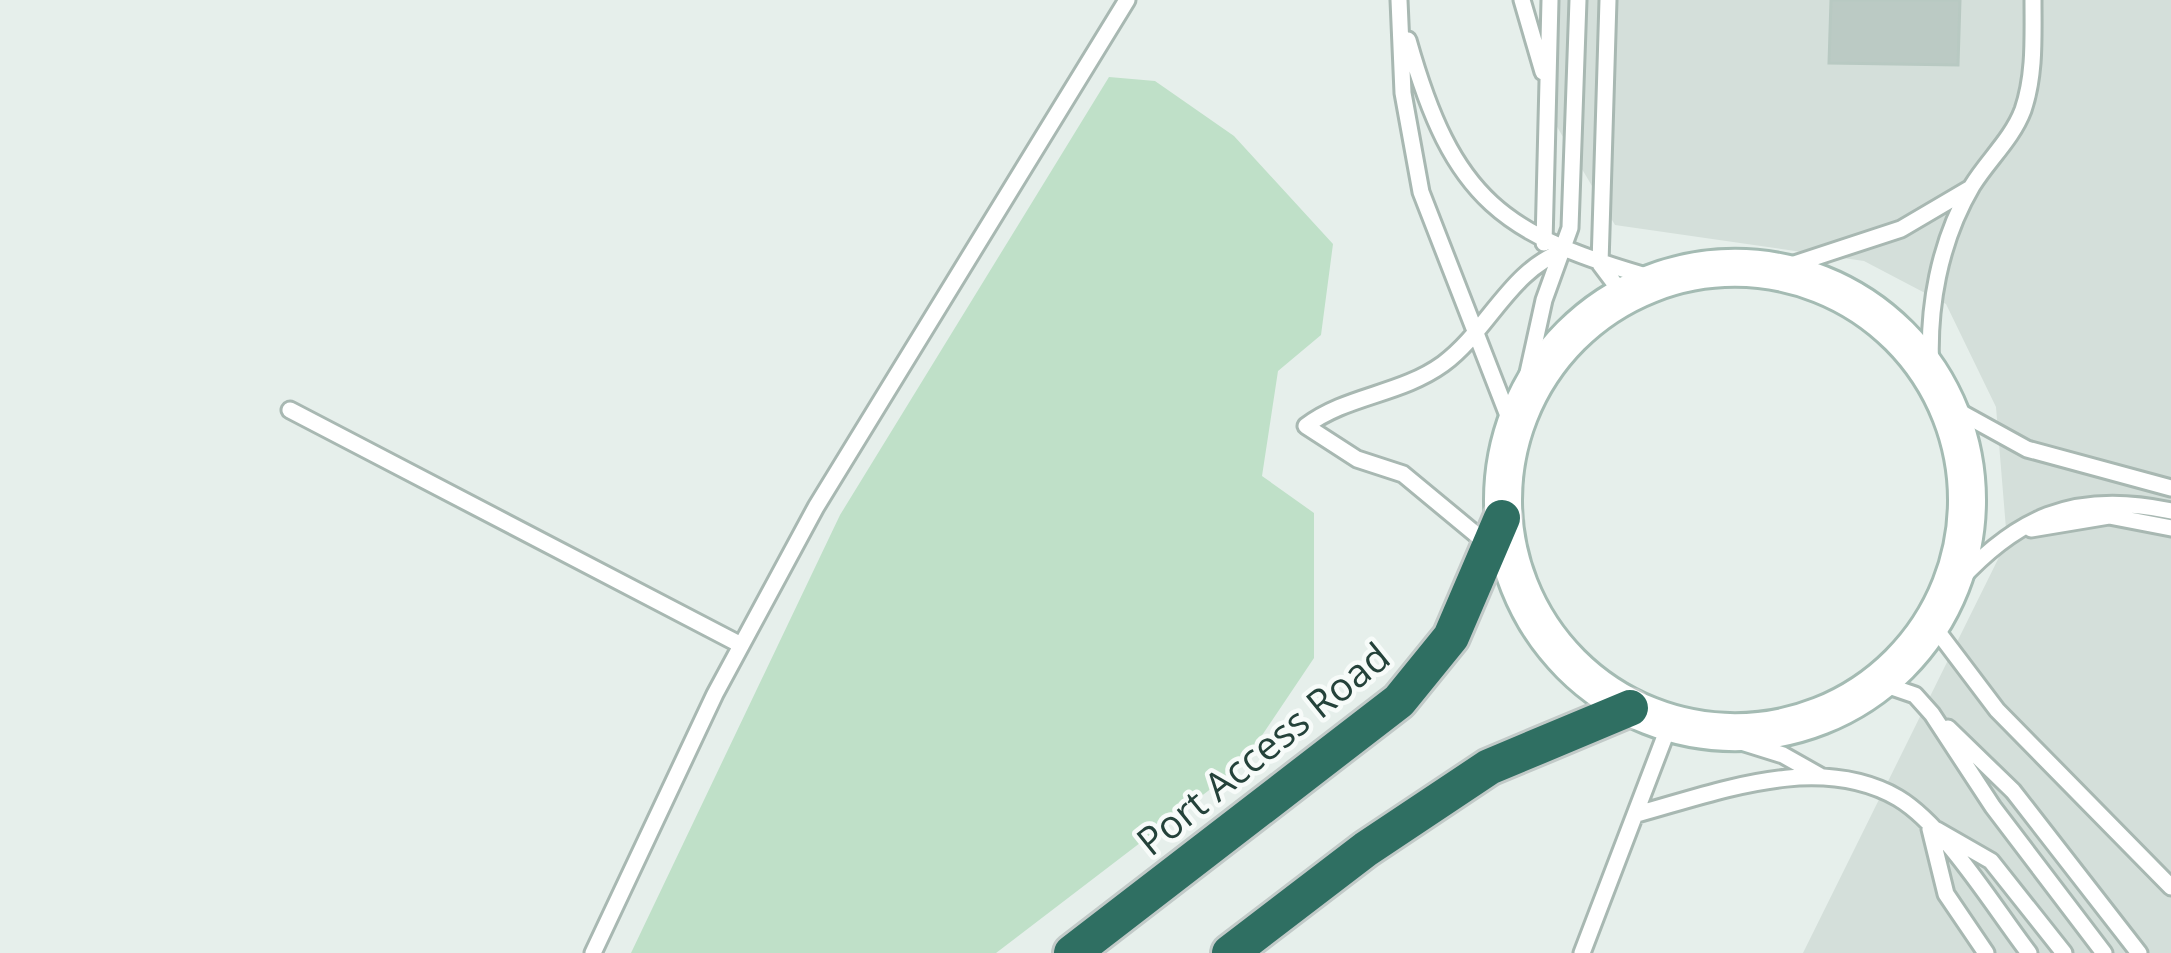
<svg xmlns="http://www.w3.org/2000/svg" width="2171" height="953" viewBox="0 0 2171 953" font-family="'Open Sans',sans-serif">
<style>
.built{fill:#d4dfda}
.green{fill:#bfe0c8}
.building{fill:#bbcac4;stroke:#b8c9c2;stroke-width:3}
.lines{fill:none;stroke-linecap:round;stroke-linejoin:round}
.lane-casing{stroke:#a8b8b2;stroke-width:21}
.secondary-casing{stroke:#a4bbb3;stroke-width:42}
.highway-casing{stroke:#c2cac8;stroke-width:42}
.lane{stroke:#fff;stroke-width:15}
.secondary{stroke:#fff;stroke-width:36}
.highway{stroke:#2f6f62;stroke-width:36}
.labels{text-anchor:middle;stroke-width:9;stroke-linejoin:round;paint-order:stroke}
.street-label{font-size:39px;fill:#24423a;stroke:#f7fbf9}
</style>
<rect width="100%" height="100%" fill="#e6efeb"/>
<path class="built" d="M 1543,0 L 2171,0 L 2171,953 L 1803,953 L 2007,541 L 1996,407 L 1946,304 L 1864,261 L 1615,225 L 1543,103 Z"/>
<path class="green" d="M 1109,77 L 1155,81 L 1234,136 L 1333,244 L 1321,335 L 1278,371 L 1262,476 L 1314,513 L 1314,658 L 1242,765 L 996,953 L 631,953 L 840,515 Z"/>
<path class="building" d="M 1831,0 L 1960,0 L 1958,65 L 1829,63 Z"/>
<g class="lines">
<g class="lane-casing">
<path id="lane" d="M 1399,0 L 1403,93 L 1421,192 L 1514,431
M 1522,0 L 1543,72
M 1608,0 L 1600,264 L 1624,296
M 1408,40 C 1453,200 1502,236 1660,280
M 1544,243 L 1550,0
M 1776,270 L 1901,229 L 1969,189
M 1931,373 C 1927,309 1939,242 1972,186 C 1988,160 2012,139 2023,110 C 2035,75 2033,37 2033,0
M 1949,406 L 2027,449 L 2171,488
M 1520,409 L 1544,300 L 1570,228 L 1578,0
M 290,410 L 741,645
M 2031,529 L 2109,516 L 2171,528
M 1514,566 L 1403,474 L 1357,459 L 1306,426 C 1347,395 1400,395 1443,364 C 1489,330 1510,269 1566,250
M 1950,591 C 2014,517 2074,490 2171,511
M 1932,624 L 1997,710 L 2171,887
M 1880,683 L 1915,695 L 1932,714 L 1993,807 L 2104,953
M 1948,728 L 2013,791 L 2139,953
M 1703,730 L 1783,755 L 1822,777
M 1637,814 C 1718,792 1818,752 1898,798 C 1945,826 1995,909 2029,953
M 1930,829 L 1946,894 L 1986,953
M 1937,830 L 1991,861 L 2064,953
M 593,953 L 715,694 L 816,507 L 1127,0
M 1582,953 L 1670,723"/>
</g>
<g class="secondary-casing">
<path id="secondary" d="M1503 500a232 232 0 1 1 464 0a232 232 0 1 1-464 0Z"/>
</g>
<g class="highway-casing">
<path id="highway" d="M 1072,953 L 1399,701 L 1451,637 L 1502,518
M 1230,953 L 1366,849 L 1489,767 L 1630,708"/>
</g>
<use href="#lane" class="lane"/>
<use href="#secondary" class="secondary"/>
<use href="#highway" class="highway"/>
</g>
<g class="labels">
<g class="street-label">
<text transform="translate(1263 749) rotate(-39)" y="14">Port Access Road</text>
</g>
</g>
</svg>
